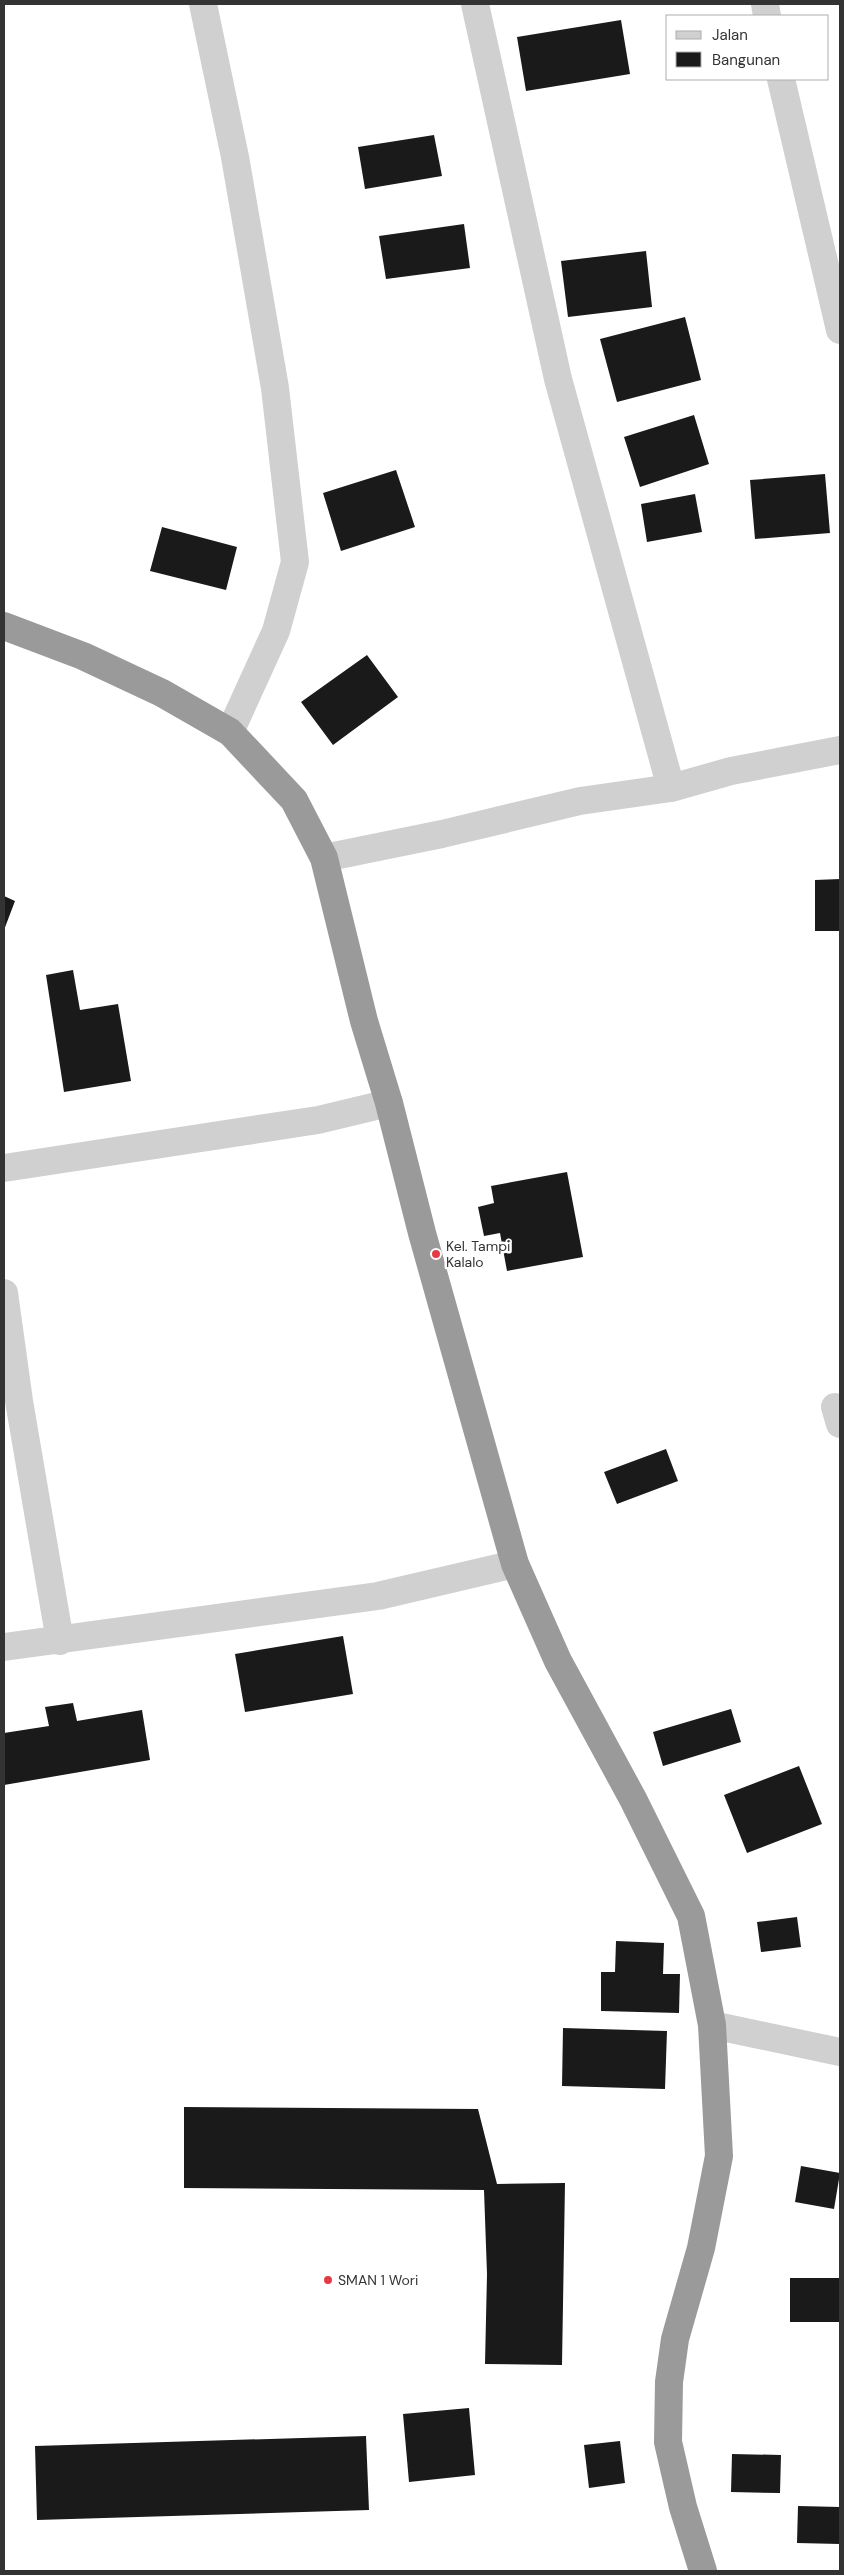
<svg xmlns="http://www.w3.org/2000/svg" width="844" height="2575" viewBox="0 0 844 2575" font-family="'DM Sans',sans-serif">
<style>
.building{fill:#1a1a1a}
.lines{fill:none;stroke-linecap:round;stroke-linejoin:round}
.minor{stroke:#d0d0d0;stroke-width:28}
.highway{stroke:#9a9a9a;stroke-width:28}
.poi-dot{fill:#e63946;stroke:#fff;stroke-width:2}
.labels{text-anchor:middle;stroke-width:5;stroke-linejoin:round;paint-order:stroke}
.poi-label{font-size:14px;fill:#333;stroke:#fff;text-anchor:start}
</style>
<rect width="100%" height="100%" fill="#fff"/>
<path class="building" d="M 621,20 L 630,74 L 526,91 L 517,37 Z
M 434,135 L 442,176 L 365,189 L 358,147 Z
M 464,224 L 470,268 L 386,279 L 379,236 Z
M 646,251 L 652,307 L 568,317 L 561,261 Z
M 685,317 L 701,380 L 617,402 L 600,339 Z
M 694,415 L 709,464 L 640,487 L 624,437 Z
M 396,470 L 415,527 L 341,551 L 323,493 Z
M 825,474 L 830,533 L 755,539 L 750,480 Z
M 695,494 L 702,532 L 647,542 L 641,504 Z
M 162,527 L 237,547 L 226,590 L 150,571 Z
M 367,655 L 398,697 L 333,745 L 301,702 Z
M 840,879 L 840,931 L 815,931 L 815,880 Z
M 4,896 L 15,901 L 4,930 Z
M 73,970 L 80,1010 L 118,1004 L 131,1081 L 64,1092 L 46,975 Z
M 567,1172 L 583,1257 L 507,1271 L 500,1233 L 484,1236 L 478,1207 L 494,1203 L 491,1186 Z
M 666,1449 L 678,1481 L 617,1504 L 604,1472 Z
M 343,1636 L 353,1694 L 245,1712 L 235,1654 Z
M 73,1703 L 77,1721 L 142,1710 L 150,1760 L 4,1785 L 4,1733 L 49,1726 L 45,1707 Z
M 731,1709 L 741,1742 L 663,1766 L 653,1732 Z
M 799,1766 L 822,1824 L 747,1853 L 724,1795 Z
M 797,1917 L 801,1947 L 761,1952 L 757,1922 Z
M 616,1941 L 664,1943 L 663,1974 L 680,1974 L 679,2013 L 601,2011 L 601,1972 L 615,1972 Z
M 563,2028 L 667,2031 L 665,2089 L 562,2086 Z
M 184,2107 L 478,2109 L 497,2184 L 565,2183 L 562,2365 L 485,2364 L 487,2274 L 484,2190 L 184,2188 Z
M 801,2166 L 840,2173 L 834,2209 L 795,2202 Z
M 790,2278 L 840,2278 L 840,2322 L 790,2322 Z
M 469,2408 L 475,2475 L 409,2482 L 403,2414 Z
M 366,2436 L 369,2510 L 37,2520 L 35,2446 Z
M 620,2441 L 625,2483 L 589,2488 L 584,2445 Z
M 732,2454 L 781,2455 L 780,2493 L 731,2492 Z
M 798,2506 L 840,2507 L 840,2544 L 797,2543 Z"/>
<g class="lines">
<path class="minor" d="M 203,4 L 235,157 L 275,388 L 295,562 L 276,631 L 230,732
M 475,4 L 558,379 L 671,788
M 765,4 L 767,16
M 781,79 L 840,330
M 324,858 L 442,834 L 580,801 L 671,788 L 731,771 L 840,750
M 4,1168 L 318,1120 L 389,1103
M 4,1293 L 19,1401 L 60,1641
M 835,1407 L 840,1424
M 4,1647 L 378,1596 L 515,1564
M 712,2025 L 840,2052"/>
<path class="highway" d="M 4,626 L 83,656 L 162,693 L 230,732 L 294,800 L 324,858 L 364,1021 L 389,1103 L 422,1233 L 515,1564 L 558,1661 L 633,1799 L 691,1916 L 712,2025 L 719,2156 L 701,2248 L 675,2339 L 669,2382 L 668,2442 L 683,2507 L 703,2571"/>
</g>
<g class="poi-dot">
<circle cx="436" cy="1254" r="5"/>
<circle cx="328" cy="2280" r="5"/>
</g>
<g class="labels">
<g class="poi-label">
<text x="446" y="1251">Kel. Tampi<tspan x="446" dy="16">Kalalo</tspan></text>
<text x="338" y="2285">SMAN 1 Wori</text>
</g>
</g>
<rect width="844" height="2575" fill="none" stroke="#333333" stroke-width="10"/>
<rect x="666" y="15" width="162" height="65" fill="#ffffff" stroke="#adadad"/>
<rect x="676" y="31" width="25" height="8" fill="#d0d0d0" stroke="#adadad"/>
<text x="712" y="40" font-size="15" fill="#333333">Jalan</text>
<rect x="676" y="52" width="25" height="15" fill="#1a1a1a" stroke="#adadad"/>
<text x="712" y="65" font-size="15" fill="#333333">Bangunan</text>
</svg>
